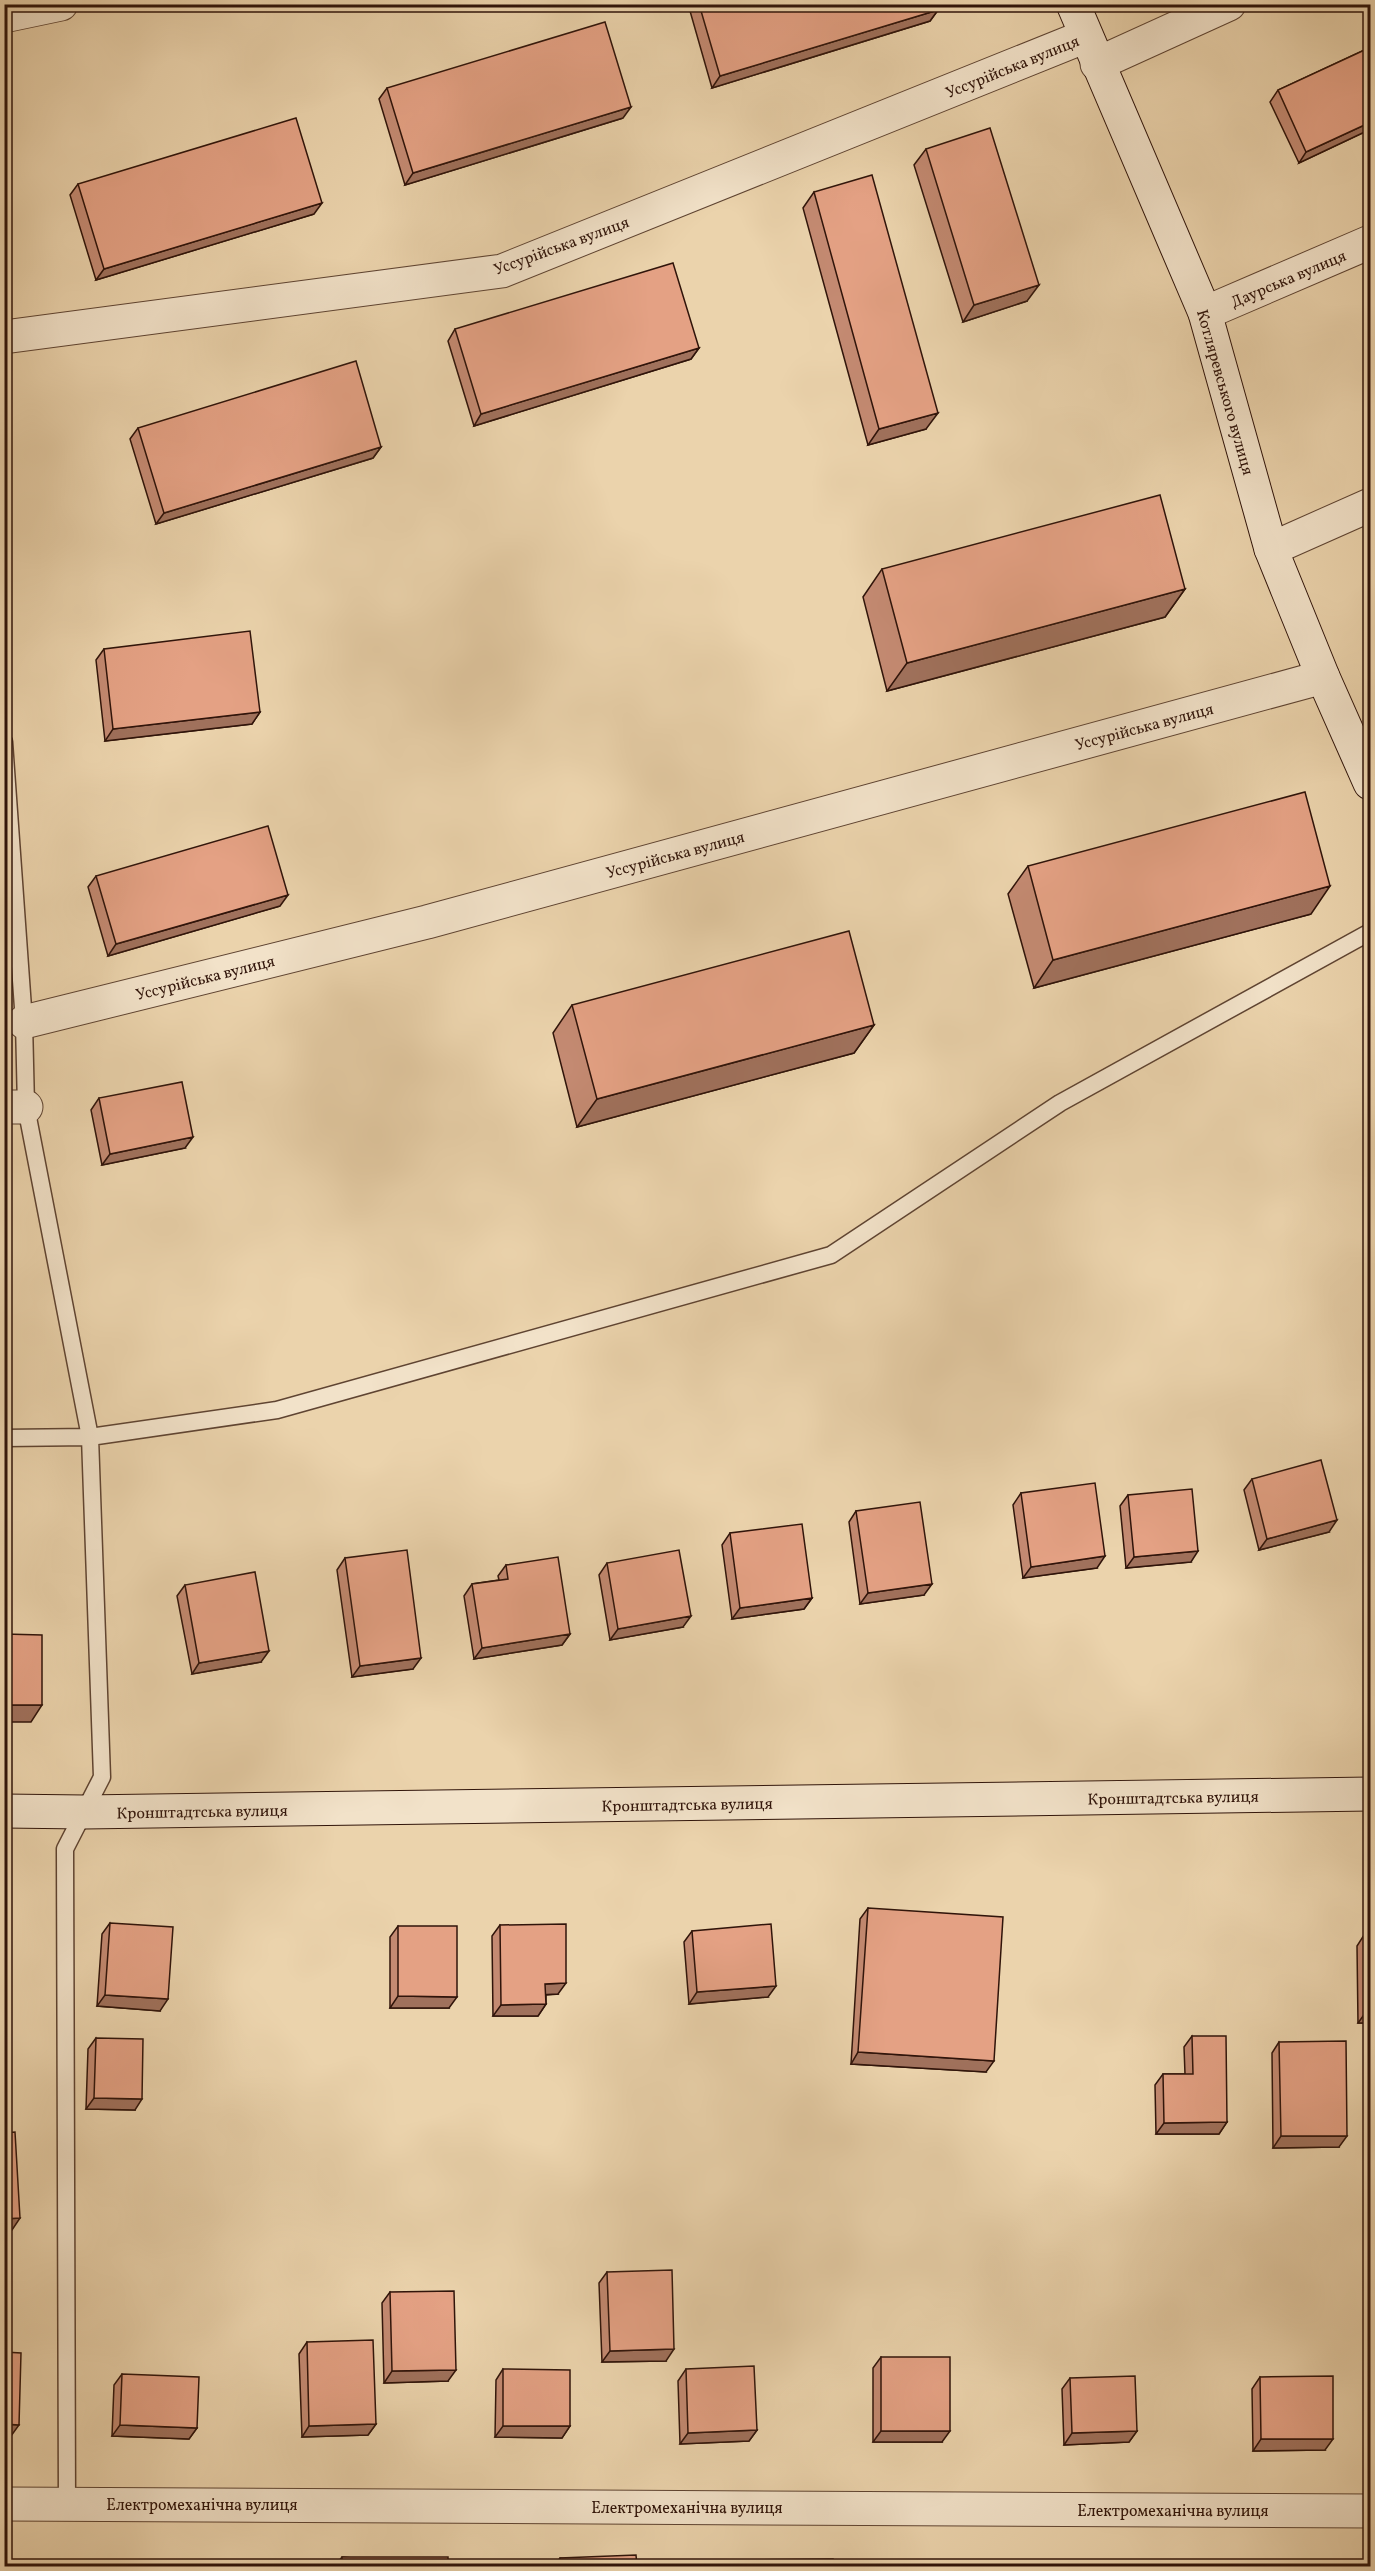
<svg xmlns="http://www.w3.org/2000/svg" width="1375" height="2571" viewBox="0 0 1375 2571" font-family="Vollkorn,serif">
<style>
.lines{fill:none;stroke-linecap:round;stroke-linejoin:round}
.lane-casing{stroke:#5f4432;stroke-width:19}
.street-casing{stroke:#5f4432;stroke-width:35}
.secondary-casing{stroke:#30140a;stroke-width:35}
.lane{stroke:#f2e2c9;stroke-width:16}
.street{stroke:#f2e2c9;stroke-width:33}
.secondary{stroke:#f2e2c9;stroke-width:33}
.wall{fill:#c48a72;stroke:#30140a;stroke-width:1.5}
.shaded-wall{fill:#a0715c;stroke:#30140a;stroke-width:1.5}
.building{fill:#e4a184;stroke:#30140a;stroke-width:1.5}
.labels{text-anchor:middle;stroke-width:6;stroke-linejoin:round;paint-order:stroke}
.street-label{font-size:16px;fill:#30140a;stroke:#f2e2c9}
</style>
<rect width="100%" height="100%" fill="#ebd3ac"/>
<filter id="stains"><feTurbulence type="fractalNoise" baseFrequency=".00333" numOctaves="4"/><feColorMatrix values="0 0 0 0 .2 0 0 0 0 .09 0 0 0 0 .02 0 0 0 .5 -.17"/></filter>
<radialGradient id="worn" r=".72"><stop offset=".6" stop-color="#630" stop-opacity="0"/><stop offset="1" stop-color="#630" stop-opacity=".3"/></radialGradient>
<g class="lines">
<g class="lane-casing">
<path id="lane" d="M 4,742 L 24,1022 L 26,1107 L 90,1437 L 102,1777 L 65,1849 L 67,2504
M 4,1438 L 90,1437 L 277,1410 L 831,1255 L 1060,1103 L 1370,932"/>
</g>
<g class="street-casing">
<path id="street" d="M 4,16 L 61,4
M 1097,64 L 1229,4
M 1205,313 L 1370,242
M 4,337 L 502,271 L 1086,36
M 1271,549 L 1370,505
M 24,1022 L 427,922 L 1323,677
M 4,1107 L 26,1107
M 4,2504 L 1370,2511"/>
</g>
<g class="secondary-casing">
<path id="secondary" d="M 1073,4 L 1205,313 L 1271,549 L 1323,677 L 1370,783
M 4,1811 L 84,1812 L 1370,1794"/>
</g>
<use href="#lane" class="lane"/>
<use href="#street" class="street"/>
<use href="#secondary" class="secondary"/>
</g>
<path class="wall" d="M 688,4 L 936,4 L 938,10 L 930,21 L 712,88 Z
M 1371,47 L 1371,129 L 1299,163 L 1270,102 L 1278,90 Z
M 387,88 L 623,118 L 405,185 L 379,99 Z
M 926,149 L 1027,301 L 963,322 L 914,165 Z
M 78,184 L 314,214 L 96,280 L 70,195 Z
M 814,192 L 926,429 L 868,445 L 803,208 Z
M 455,329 L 699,348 L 691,359 L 474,426 L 448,341 Z
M 138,428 L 381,447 L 373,458 L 156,524 L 130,439 Z
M 882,569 L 1185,589 L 1165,617 L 887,691 L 863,597 Z
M 104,649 L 260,712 L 252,724 L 105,741 L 96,660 Z
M 1028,866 L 1311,914 L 1034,988 L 1008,894 Z
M 96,876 L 280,906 L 108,956 L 88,887 Z
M 572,1005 L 874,1025 L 854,1053 L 577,1127 L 553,1033 Z
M 99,1098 L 185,1148 L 102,1165 L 91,1110 Z
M 1252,1479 L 1329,1532 L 1259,1550 L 1244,1490 Z
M 1021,1493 L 1097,1568 L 1023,1578 L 1013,1505 Z
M 1128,1495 L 1191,1562 L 1126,1568 L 1120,1506 Z
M 856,1511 L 924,1595 L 860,1604 L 849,1522 Z
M 730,1533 L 812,1598 L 804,1609 L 732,1619 L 722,1545 Z
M 345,1558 L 413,1669 L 352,1677 L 337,1570 Z
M 607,1563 L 683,1627 L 610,1640 L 599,1575 Z
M 506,1565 L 570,1634 L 562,1645 L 474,1659 L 464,1596 L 472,1584 L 499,1580 L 498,1576 Z
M 185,1585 L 261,1662 L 192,1674 L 177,1596 Z
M 868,1908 L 986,2072 L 851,2064 L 860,1919 Z
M 110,1923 L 160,2011 L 97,2006 L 102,1934 Z
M 500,1925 L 558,1994 L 546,1995 L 546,2004 L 538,2016 L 493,2016 L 492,1936 Z
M 398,1926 L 449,2008 L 390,2008 L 390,1937 Z
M 692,1931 L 768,1997 L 689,2004 L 684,1942 Z
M 1364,1935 L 1371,2023 L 1358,2023 L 1357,1946 Z
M 1192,2036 L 1227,2122 L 1219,2134 L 1156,2134 L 1155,2085 L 1163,2074 L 1185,2074 L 1184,2047 Z
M 96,2038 L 135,2110 L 86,2109 L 88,2049 Z
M 1279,2042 L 1339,2147 L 1273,2148 L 1272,2053 Z
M 607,2272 L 666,2361 L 602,2362 L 599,2283 Z
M 390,2292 L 448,2381 L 384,2383 L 382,2303 Z
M 307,2342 L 376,2424 L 368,2435 L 302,2437 L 299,2354 Z
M 881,2357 L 942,2442 L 873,2442 L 873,2368 Z
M 503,2369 L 570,2426 L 562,2438 L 495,2437 L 496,2380 Z
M 686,2369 L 757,2430 L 749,2441 L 680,2444 L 678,2381 Z
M 122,2374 L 197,2428 L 189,2439 L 112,2436 L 114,2385 Z
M 1260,2377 L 1325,2450 L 1253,2451 L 1252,2389 Z
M 1070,2378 L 1137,2431 L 1129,2442 L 1064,2445 L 1062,2389 Z
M 342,2557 L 448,2566 L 335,2566 Z
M 560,2558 L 637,2566 L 554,2566 Z
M 751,2560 L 833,2566 L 746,2566 Z"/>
<path class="shaded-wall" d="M 938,10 L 930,21 L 712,88 L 720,76 Z
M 631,107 L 623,118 L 405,185 L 413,173 Z
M 1371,122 L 1371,129 L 1299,163 L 1306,152 Z
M 322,203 L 314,214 L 96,280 L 104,269 Z
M 1039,285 L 1027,301 L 963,322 L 974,305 Z
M 699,348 L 691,359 L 474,426 L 481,414 Z
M 938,413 L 926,429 L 868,445 L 879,429 Z
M 381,447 L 373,458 L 156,524 L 164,513 Z
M 1185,589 L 1165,617 L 887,691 L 907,663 Z
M 260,712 L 252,724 L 105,741 L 113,729 Z
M 1330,886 L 1311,914 L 1034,988 L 1053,960 Z
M 288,895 L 280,906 L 108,956 L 116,944 Z
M 874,1025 L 854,1053 L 577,1127 L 597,1099 Z
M 193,1137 L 185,1148 L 102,1165 L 110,1154 Z
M 1337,1520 L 1329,1532 L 1259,1550 L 1267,1539 Z
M 1198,1551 L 1191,1562 L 1126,1568 L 1134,1557 Z
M 1105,1556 L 1097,1568 L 1023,1578 L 1031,1567 Z
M 932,1584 L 924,1595 L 860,1604 L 868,1593 Z
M 812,1598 L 804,1609 L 732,1619 L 740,1608 Z
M 691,1616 L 683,1627 L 610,1640 L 618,1629 Z
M 570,1634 L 562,1645 L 474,1659 L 482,1648 Z
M 269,1651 L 261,1662 L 192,1674 L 199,1663 Z
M 421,1658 L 413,1669 L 352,1677 L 360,1666 Z
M 4,1705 L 42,1705 L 31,1722 L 4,1722 Z
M 566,1983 L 558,1994 L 537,1995 L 545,1984 Z
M 776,1986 L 768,1997 L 689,2004 L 697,1992 Z
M 105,1995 L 168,1999 L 160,2011 L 97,2006 Z
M 398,1996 L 457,1997 L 449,2008 L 390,2008 Z
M 546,2004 L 538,2016 L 493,2016 L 501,2005 Z
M 1371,2011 L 1371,2023 L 1358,2023 L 1366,2012 Z
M 858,2052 L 994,2061 L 986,2072 L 851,2064 Z
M 94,2098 L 142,2099 L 135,2110 L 86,2109 Z
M 1227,2122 L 1219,2134 L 1156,2134 L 1164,2123 Z
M 1281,2136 L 1347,2136 L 1339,2147 L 1273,2148 Z
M 20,2218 L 12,2230 L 4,2230 L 4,2219 Z
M 674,2349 L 666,2361 L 602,2362 L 610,2351 Z
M 456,2370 L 448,2381 L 384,2383 L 392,2371 Z
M 4,2424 L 19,2425 L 11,2436 L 4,2436 Z
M 376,2424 L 368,2435 L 302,2437 L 309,2426 Z
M 120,2425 L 197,2428 L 189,2439 L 112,2436 Z
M 503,2426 L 570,2426 L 562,2438 L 495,2437 Z
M 757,2430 L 749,2441 L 680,2444 L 688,2433 Z
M 881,2431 L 950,2431 L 942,2442 L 873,2442 Z
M 1137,2431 L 1129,2442 L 1064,2445 L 1072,2433 Z
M 1261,2439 L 1333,2439 L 1325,2450 L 1253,2451 Z"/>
<path class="building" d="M 699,4 L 936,4 L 938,10 L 720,76 Z
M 605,22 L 631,107 L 413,173 L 387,88 Z
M 1371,47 L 1371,122 L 1306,152 L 1278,90 Z
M 296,118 L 322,203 L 104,269 L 78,184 Z
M 990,128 L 1039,285 L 974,305 L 926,149 Z
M 872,175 L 938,413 L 879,429 L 814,192 Z
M 673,263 L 699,348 L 481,414 L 455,329 Z
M 356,361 L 381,447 L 164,513 L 138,428 Z
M 1160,495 L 1185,589 L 907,663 L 882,569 Z
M 250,631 L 260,712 L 113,729 L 104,649 Z
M 1305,792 L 1330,886 L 1053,960 L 1028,866 Z
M 268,826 L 288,895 L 116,944 L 96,876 Z
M 849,931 L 874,1025 L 597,1099 L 572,1005 Z
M 182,1082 L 193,1137 L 110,1154 L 99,1098 Z
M 1321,1460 L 1337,1520 L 1267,1539 L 1252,1479 Z
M 1095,1483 L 1105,1556 L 1031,1567 L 1021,1493 Z
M 1192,1489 L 1198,1551 L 1134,1557 L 1128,1495 Z
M 920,1502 L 932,1584 L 868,1593 L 856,1511 Z
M 802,1524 L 812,1598 L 740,1608 L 730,1533 Z
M 407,1550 L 421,1658 L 360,1666 L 345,1558 Z
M 679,1550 L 691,1616 L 618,1629 L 607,1563 Z
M 558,1557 L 570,1634 L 482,1648 L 472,1584 L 508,1579 L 506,1565 Z
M 255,1572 L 269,1651 L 199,1663 L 185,1585 Z
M 4,1634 L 42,1635 L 42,1705 L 4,1705 Z
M 868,1908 L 1003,1917 L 994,2061 L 858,2052 Z
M 110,1923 L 173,1927 L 168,1999 L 105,1995 Z
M 566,1924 L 566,1983 L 545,1984 L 546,2004 L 501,2005 L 500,1925 Z
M 771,1924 L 776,1986 L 697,1992 L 692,1931 Z
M 398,1926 L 457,1926 L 457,1997 L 398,1996 Z
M 1364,1935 L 1371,1935 L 1371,2011 L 1366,2012 Z
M 1192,2036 L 1226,2036 L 1227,2122 L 1164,2123 L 1163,2074 L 1193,2074 Z
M 96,2038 L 143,2039 L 142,2099 L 94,2098 Z
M 1346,2041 L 1347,2136 L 1281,2136 L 1279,2042 Z
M 15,2132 L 20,2218 L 4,2219 L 4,2133 Z
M 672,2270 L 674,2349 L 610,2351 L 607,2272 Z
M 454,2291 L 456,2370 L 392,2371 L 390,2292 Z
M 373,2340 L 376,2424 L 309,2426 L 307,2342 Z
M 4,2352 L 21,2353 L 19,2425 L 4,2424 Z
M 881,2357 L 950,2357 L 950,2431 L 881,2431 Z
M 754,2366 L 757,2430 L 688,2433 L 686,2369 Z
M 503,2369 L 570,2370 L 570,2426 L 503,2426 Z
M 122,2374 L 199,2377 L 197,2428 L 120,2425 Z
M 1135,2376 L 1137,2431 L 1072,2433 L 1070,2378 Z
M 1333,2376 L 1333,2439 L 1261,2439 L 1260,2377 Z
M 636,2555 L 637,2566 L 560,2566 L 560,2558 Z
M 342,2557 L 448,2557 L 448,2566 L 342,2566 Z
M 833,2559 L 833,2566 L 751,2566 L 751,2560 Z
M 945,2564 L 1022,2566 L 944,2566 Z"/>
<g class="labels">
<g class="street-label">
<text transform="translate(1012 66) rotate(-22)" y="6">Уссурійська вулиця</text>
<text transform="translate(561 245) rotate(-20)" y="6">Уссурійська вулиця</text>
<text transform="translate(1288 278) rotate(-23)" y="6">Даурська вулиця</text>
<text transform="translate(1226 392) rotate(74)" y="6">Котляревського вулиця</text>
<text transform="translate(1144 726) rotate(-15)" y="6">Уссурійська вулиця</text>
<text transform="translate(675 854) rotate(-15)" y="6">Уссурійська вулиця</text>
<text transform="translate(205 977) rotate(-14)" y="6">Уссурійська вулиця</text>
<text transform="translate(1173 1797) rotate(-1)" y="6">Кронштадтська вулиця</text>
<text transform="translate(687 1804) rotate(-1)" y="6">Кронштадтська вулиця</text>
<text transform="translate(202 1811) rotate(-1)" y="6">Кронштадтська вулиця</text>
<text x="202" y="2510">Електромеханічна вулиця</text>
<text x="687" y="2513">Електромеханічна вулиця</text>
<text x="1173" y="2516">Електромеханічна вулиця</text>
</g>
</g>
<rect width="1375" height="2571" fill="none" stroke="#ebd3ac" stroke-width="24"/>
<rect x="6" y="6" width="1363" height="2559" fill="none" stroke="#30140a" stroke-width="3"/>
<rect x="12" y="12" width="1351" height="2547" fill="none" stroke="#30140a" stroke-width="1.5"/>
<rect width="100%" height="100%" filter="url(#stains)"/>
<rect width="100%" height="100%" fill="url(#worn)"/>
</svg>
